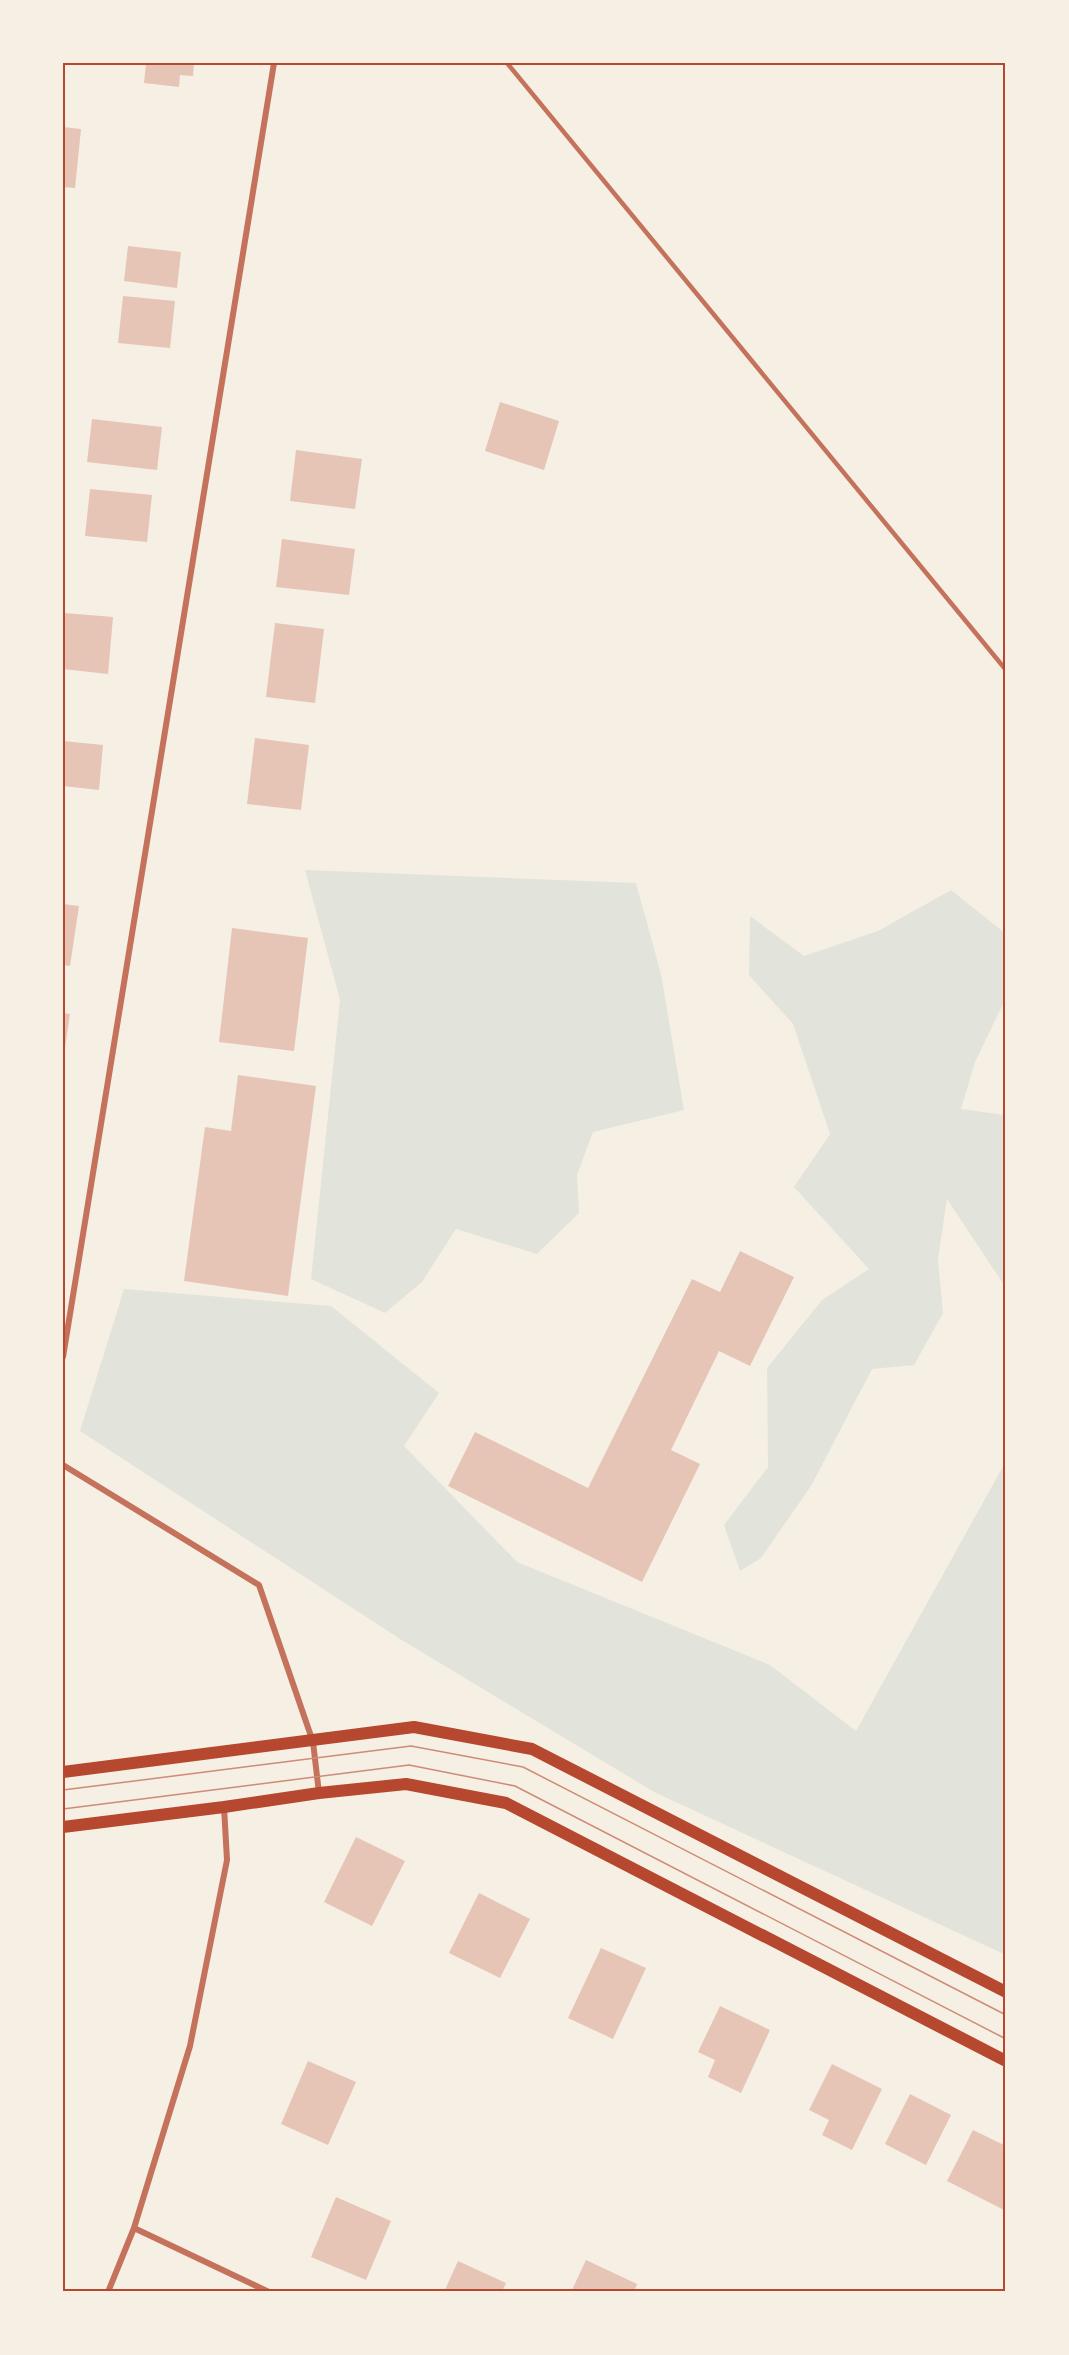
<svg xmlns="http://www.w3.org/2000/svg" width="1069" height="2355" viewBox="0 0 1069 2355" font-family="Barlow,sans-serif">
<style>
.green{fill:#e2e4dc}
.building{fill:#e6c5b7}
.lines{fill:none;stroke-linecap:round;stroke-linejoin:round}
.service{stroke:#c5725c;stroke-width:4.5}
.minor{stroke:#c5725c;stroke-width:6}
.secondary{stroke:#b5482f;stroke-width:12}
.tram{stroke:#cf8b77;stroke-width:1.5}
.neatline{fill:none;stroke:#b5482f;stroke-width:2}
</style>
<rect width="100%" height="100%" fill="#f6efe4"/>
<path class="green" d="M 305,870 L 636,883 L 661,974 L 684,1110 L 593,1132 L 577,1175 L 579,1213 L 537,1254 L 456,1229 L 422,1282 L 385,1313 L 311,1279 L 340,1000 Z
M 951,890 L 1006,934 L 1006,998 L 975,1062 L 961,1109 L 1005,1115 L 1006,1114 L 1006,1288 L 947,1199 L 938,1259 L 943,1313 L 914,1365 L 872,1369 L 811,1486 L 761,1558 L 740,1571 L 724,1525 L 768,1467 L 767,1368 L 822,1300 L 869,1269 L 794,1187 L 830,1134 L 793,1024 L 749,975 L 750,916 L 804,956 L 878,931 Z
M 124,1289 L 331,1306 L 439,1393 L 404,1446 L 517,1562 L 770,1665 L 856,1731 L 1006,1461 L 1006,1955 L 654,1792 L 400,1639 L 80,1431 Z"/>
<path class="building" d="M 146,63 L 194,63 L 193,76 L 180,75 L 179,87 L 144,83 Z
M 63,127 L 81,129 L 75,188 L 63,187 Z
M 128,246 L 181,252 L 177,288 L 124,281 Z
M 123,296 L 175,301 L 170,348 L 118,343 Z
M 500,402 L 559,421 L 544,470 L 485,451 Z
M 92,419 L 162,427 L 157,470 L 87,462 Z
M 296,450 L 362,459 L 355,509 L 290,501 Z
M 90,489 L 152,495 L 147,542 L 85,536 Z
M 282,539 L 355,549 L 349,595 L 276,587 Z
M 64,613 L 113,617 L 108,674 L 63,669 Z
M 275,623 L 324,629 L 315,703 L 266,697 Z
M 255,738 L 309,745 L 301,810 L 247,804 Z
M 63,741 L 103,745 L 99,790 L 63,786 Z
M 63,904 L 79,906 L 70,966 L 63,965 Z
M 232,928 L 308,938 L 294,1051 L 219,1042 Z
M 63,1013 L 70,1014 L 64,1055 L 63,1055 Z
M 238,1075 L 316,1086 L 288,1296 L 184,1281 L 205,1127 L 231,1131 Z
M 740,1251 L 794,1277 L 750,1366 L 719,1351 L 671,1450 L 700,1464 L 642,1582 L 448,1486 L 475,1432 L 588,1488 L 692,1279 L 720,1292 Z
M 356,1837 L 405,1861 L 372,1926 L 324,1902 Z
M 479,1893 L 530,1919 L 500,1978 L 449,1953 Z
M 601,1948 L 646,1968 L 613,2039 L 568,2018 Z
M 720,2006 L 770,2030 L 741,2093 L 708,2077 L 715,2060 L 698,2052 Z
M 308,2061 L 356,2082 L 328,2145 L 281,2124 Z
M 832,2064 L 882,2089 L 852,2150 L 822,2135 L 829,2120 L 809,2110 Z
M 910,2094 L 951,2115 L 926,2165 L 885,2144 Z
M 973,2130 L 1006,2146 L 1006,2211 L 947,2181 Z
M 336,2197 L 391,2221 L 366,2280 L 311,2257 Z
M 586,2260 L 637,2284 L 634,2292 L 571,2292 Z
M 458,2261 L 506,2283 L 502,2292 L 444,2292 Z"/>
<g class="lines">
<path class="service" d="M 507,63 L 1006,670"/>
<path class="minor" d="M 63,1357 L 274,63
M 63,1465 L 259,1585 L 313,1742 L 319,1793
M 134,2228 L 269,2292
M 108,2292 L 134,2228 L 190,2046 L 227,1860 L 224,1807"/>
<path class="secondary" d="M 63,1772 L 414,1727 L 532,1749 L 1006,1992
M 63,1827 L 224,1807 L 319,1793 L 406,1784 L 506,1803 L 1006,2061"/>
<path class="tram" d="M 63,1790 L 411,1746 L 523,1767 L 1006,2015
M 63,1809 L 409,1765 L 515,1786 L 1006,2039"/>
</g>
<rect width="1069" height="2355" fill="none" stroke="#f6efe4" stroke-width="129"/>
<rect x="64" y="64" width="940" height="2226" class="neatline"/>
</svg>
